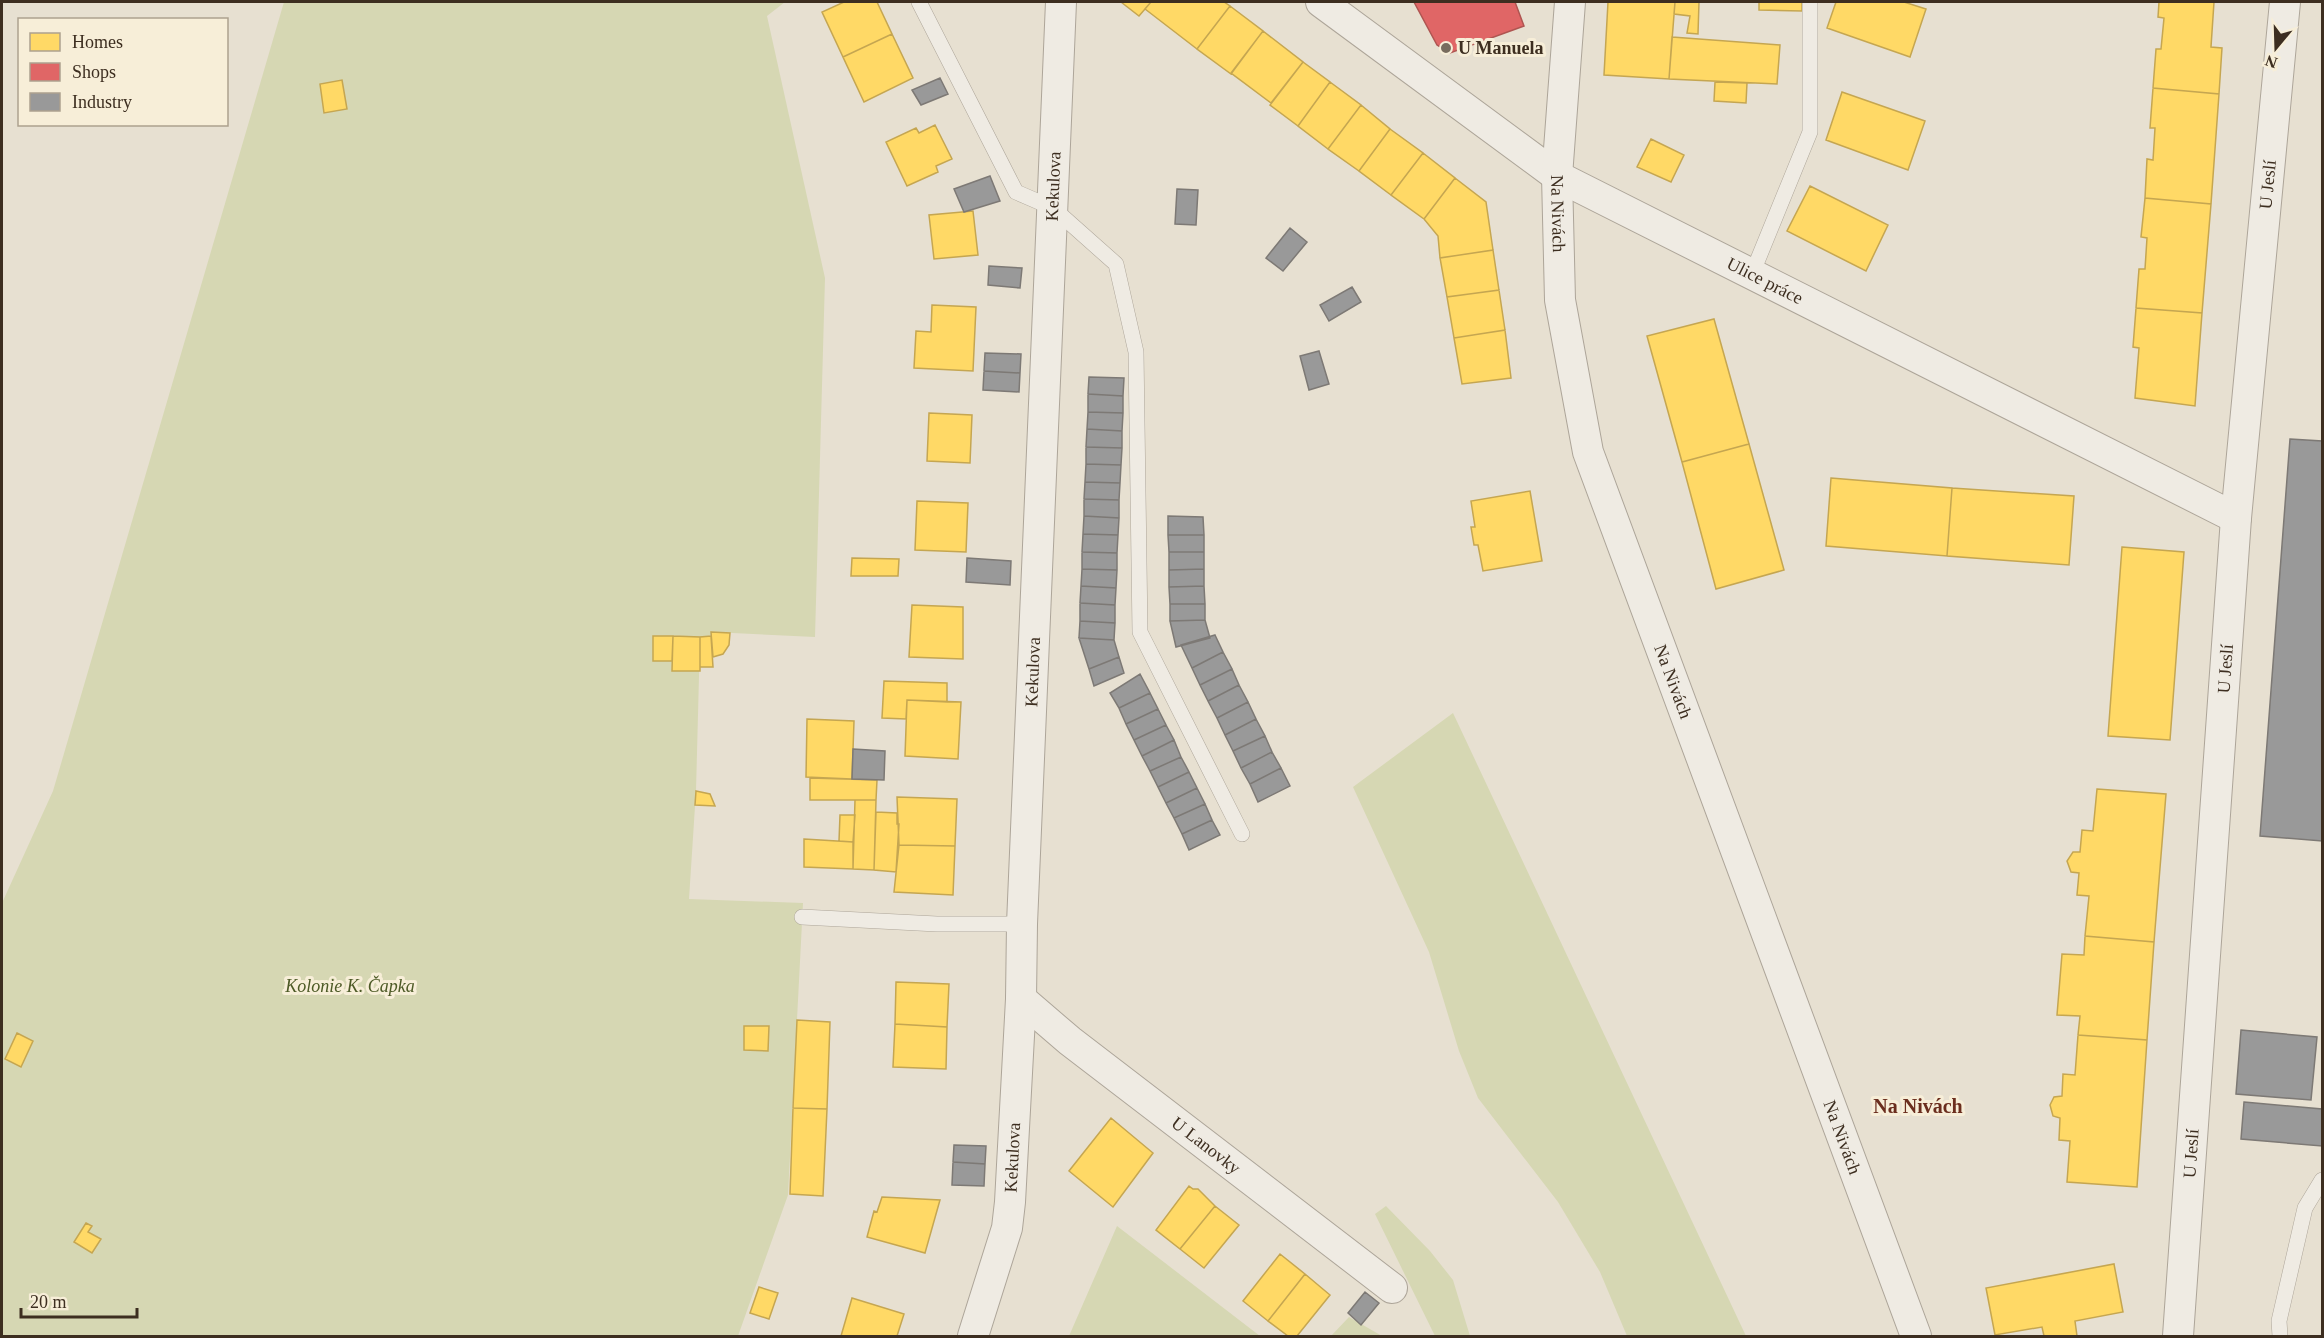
<svg xmlns="http://www.w3.org/2000/svg" width="2324" height="1338" viewBox="0 0 2324 1338" font-family="Georgia,serif">
<style>
.green{fill:#d6d7b3}
.homes{fill:#ffd966;stroke:#c5a651;stroke-width:1.5}
.shops{fill:#e06666;stroke:#af5551;stroke-width:1.5}
.industry{fill:#999;stroke:#7d7975;stroke-width:1.5}
.lines{fill:none;stroke-linecap:round;stroke-linejoin:round}
.lane-casing{stroke:#ada599;stroke-width:16}
.street-casing{stroke:#ada599;stroke-width:32}
.lane{stroke:#efebe3;stroke-width:15}
.street{stroke:#efebe3;stroke-width:30}
.poi-dot{fill:#786c5e;stroke:#f7eed8;stroke-width:2}
.labels{text-anchor:middle;stroke-width:6;stroke-linejoin:round;paint-order:stroke}
.poi-label{font-size:18px;font-weight:bold;fill:#3d2e20;stroke:#f7eed8;text-anchor:start}
.street-label{font-size:18px;fill:#3d2e20;stroke:#f7eed8}
.park-label{font-size:18px;font-style:italic;fill:#4d5a26;stroke:#f7eed8}
.neighbourhood-label{font-size:20px;font-weight:bold;fill:#6b2e1e;stroke:#f7eed8}
</style>
<rect width="100%" height="100%" fill="#e7e0d1"/>
<path class="green" d="M 284,2 L 785,2 L 767,16 L 825,278 L 815,637 L 711,632 L 711,636 L 700,638 L 696,791 L 689,899 L 803,903 L 788,1195 L 738,1336 L 2,1336 L 2,903 L 53,791 Z
M 1453,713 L 1746,1336 L 1627,1336 L 1600,1272 L 1558,1202 L 1478,1098 L 1459,1051 L 1429,952 L 1353,787 Z
M 1386,1206 L 1430,1251 L 1453,1280 L 1470,1336 L 1435,1336 L 1375,1214 Z
M 1117,1226 L 1260,1336 L 1069,1336 Z
M 1349,1317 L 1382,1336 L 1331,1336 Z"/>
<path class="homes" d="M 844,2 L 877,2 L 892,34 L 843,57 L 822,12 Z
M 1121,2 L 1151,2 L 1139,16 Z
M 1151,2 L 1224,2 L 1230,6 L 1197,49 L 1145,9 Z
M 1608,2 L 1675,2 L 1669,79 L 1604,75 Z
M 1675,2 L 1699,2 L 1698,34 L 1687,33 L 1690,16 L 1674,14 Z
M 1759,2 L 1802,2 L 1802,11 L 1759,10 Z
M 1836,2 L 1904,2 L 1926,9 L 1910,57 L 1827,28 Z
M 2159,2 L 2214,2 L 2211,47 L 2222,48 L 2219,94 L 2153,88 L 2156,49 L 2161,49 L 2164,18 L 2158,17 Z
M 1230,6 L 1263,31 L 1231,74 L 1197,49 Z
M 1263,31 L 1303,62 L 1271,103 L 1231,73 Z
M 892,34 L 913,78 L 864,102 L 843,57 Z
M 1672,37 L 1780,45 L 1777,84 L 1669,79 Z
M 1303,62 L 1330,82 L 1298,126 L 1270,105 Z
M 342,80 L 347,109 L 324,113 L 320,84 Z
M 1330,82 L 1361,105 L 1328,149 L 1298,126 Z
M 1715,82 L 1747,83 L 1746,103 L 1714,101 Z
M 2153,88 L 2219,94 L 2211,204 L 2145,198 L 2147,159 L 2153,160 L 2155,128 L 2150,128 Z
M 1842,92 L 1925,121 L 1908,170 L 1826,140 Z
M 1361,105 L 1390,129 L 1359,171 L 1328,149 Z
M 935,125 L 952,159 L 936,166 L 938,172 L 907,186 L 886,142 L 916,128 L 919,133 Z
M 1390,129 L 1423,153 L 1391,195 L 1359,171 Z
M 1651,139 L 1684,155 L 1671,182 L 1637,167 Z
M 1423,153 L 1455,178 L 1424,219 L 1391,195 Z
M 1455,178 L 1486,202 L 1493,250 L 1440,258 L 1438,236 L 1424,219 Z
M 1810,186 L 1888,225 L 1866,271 L 1787,231 Z
M 2145,198 L 2211,204 L 2202,313 L 2136,308 L 2139,269 L 2145,269 L 2147,238 L 2141,237 Z
M 973,211 L 978,255 L 934,259 L 929,215 Z
M 1493,250 L 1499,290 L 1447,297 L 1440,258 Z
M 1499,290 L 1505,330 L 1454,338 L 1447,297 Z
M 932,305 L 976,307 L 973,371 L 914,368 L 916,331 L 931,332 Z
M 2136,308 L 2202,313 L 2195,406 L 2135,398 L 2139,348 L 2133,347 Z
M 1714,319 L 1749,444 L 1682,462 L 1647,336 Z
M 1505,330 L 1511,378 L 1462,384 L 1454,338 Z
M 929,413 L 972,415 L 970,463 L 927,461 Z
M 1749,444 L 1784,570 L 1716,589 L 1682,462 Z
M 1831,478 L 1952,488 L 1947,556 L 1826,546 Z
M 1952,488 L 2074,496 L 2069,565 L 1947,556 Z
M 1530,491 L 1542,561 L 1483,571 L 1478,545 L 1474,545 L 1471,527 L 1475,527 L 1471,501 Z
M 917,501 L 968,503 L 966,552 L 915,550 Z
M 2122,547 L 2184,552 L 2170,740 L 2108,736 Z
M 852,558 L 899,559 L 898,576 L 851,576 Z
M 912,605 L 963,607 L 963,659 L 909,657 Z
M 711,632 L 730,633 L 729,645 L 723,654 L 713,657 Z
M 653,636 L 673,636 L 672,661 L 653,661 Z
M 673,636 L 700,637 L 700,671 L 672,671 Z
M 711,636 L 713,667 L 700,667 L 700,637 Z
M 884,681 L 947,683 L 947,702 L 907,700 L 906,719 L 882,718 Z
M 907,700 L 961,702 L 958,759 L 905,756 Z
M 807,719 L 854,721 L 852,779 L 806,777 Z
M 810,778 L 877,780 L 876,800 L 810,800 Z
M 2097,789 L 2166,794 L 2154,942 L 2085,936 L 2089,896 L 2077,895 L 2079,873 L 2071,872 L 2067,861 L 2073,852 L 2080,852 L 2082,830 L 2093,831 Z
M 696,791 L 710,794 L 715,806 L 695,805 Z
M 897,797 L 957,799 L 955,846 L 899,845 Z
M 855,800 L 876,800 L 874,870 L 853,869 Z
M 876,812 L 897,813 L 897,824 L 899,824 L 896,872 L 874,870 Z
M 840,815 L 855,815 L 853,842 L 839,841 Z
M 804,839 L 853,842 L 853,869 L 804,867 Z
M 899,845 L 955,846 L 953,895 L 894,892 Z
M 2085,936 L 2154,942 L 2147,1040 L 2078,1035 L 2080,1016 L 2057,1015 L 2062,954 L 2084,955 Z
M 896,982 L 949,984 L 947,1027 L 895,1024 Z
M 797,1020 L 830,1022 L 827,1109 L 793,1108 Z
M 895,1024 L 947,1027 L 946,1069 L 893,1067 Z
M 744,1026 L 769,1026 L 768,1051 L 744,1050 Z
M 17,1033 L 33,1041 L 21,1067 L 5,1059 Z
M 2078,1035 L 2147,1040 L 2137,1187 L 2067,1182 L 2070,1141 L 2059,1140 L 2060,1118 L 2053,1116 L 2050,1105 L 2054,1097 L 2062,1096 L 2063,1074 L 2075,1075 Z
M 793,1108 L 827,1109 L 823,1196 L 790,1194 Z
M 1111,1118 L 1153,1153 L 1113,1207 L 1069,1171 Z
M 1189,1186 L 1193,1189 L 1198,1189 L 1215,1206 L 1180,1249 L 1156,1230 Z
M 882,1197 L 940,1200 L 925,1253 L 867,1237 L 874,1211 L 877,1212 Z
M 1215,1206 L 1239,1225 L 1204,1268 L 1180,1249 Z
M 86,1223 L 92,1226 L 88,1232 L 101,1239 L 92,1253 L 74,1242 Z
M 1280,1254 L 1305,1274 L 1268,1321 L 1243,1301 Z
M 2114,1264 L 2123,1312 L 2075,1321 L 2077,1336 L 2044,1336 L 2042,1327 L 1995,1335 L 1986,1288 Z
M 1305,1274 L 1330,1295 L 1297,1336 L 1288,1336 L 1268,1321 Z
M 759,1287 L 778,1293 L 769,1319 L 750,1313 Z
M 852,1298 L 904,1314 L 897,1336 L 841,1336 Z"/>
<path class="shops" d="M 1414,2 L 1515,2 L 1524,26 L 1450,53 L 1437,45 Z"/>
<path class="industry" d="M 940,78 L 948,94 L 921,105 L 912,90 Z
M 990,176 L 1000,201 L 964,212 L 954,189 Z
M 1177,189 L 1198,190 L 1196,225 L 1175,224 Z
M 1290,228 L 1307,242 L 1283,271 L 1266,258 Z
M 989,266 L 1022,268 L 1020,288 L 988,285 Z
M 1352,287 L 1361,302 L 1329,321 L 1320,305 Z
M 1319,351 L 1329,384 L 1309,390 L 1300,356 Z
M 985,353 L 1021,354 L 1020,373 L 984,371 Z
M 984,371 L 1020,373 L 1019,392 L 983,390 Z
M 1089,377 L 1124,378 L 1123,396 L 1088,394 Z
M 1088,394 L 1123,396 L 1123,413 L 1088,412 Z
M 1088,412 L 1123,413 L 1122,431 L 1087,429 Z
M 1087,429 L 1122,431 L 1122,448 L 1086,447 Z
M 2290,439 L 2322,441 L 2322,841 L 2260,836 Z
M 1086,447 L 1122,448 L 1121,465 L 1086,464 Z
M 1086,464 L 1121,465 L 1120,483 L 1085,482 Z
M 1085,482 L 1120,483 L 1119,500 L 1084,499 Z
M 1084,499 L 1119,500 L 1119,518 L 1084,516 Z
M 1084,516 L 1119,518 L 1118,535 L 1083,534 Z
M 1168,516 L 1203,517 L 1204,535 L 1168,535 Z
M 1083,534 L 1118,535 L 1117,553 L 1082,552 Z
M 1168,535 L 1204,535 L 1204,552 L 1169,552 Z
M 1082,552 L 1117,553 L 1117,570 L 1082,569 Z
M 1169,552 L 1204,552 L 1204,569 L 1169,570 Z
M 967,558 L 1011,561 L 1010,585 L 966,582 Z
M 1082,569 L 1117,570 L 1116,588 L 1081,586 Z
M 1204,569 L 1204,586 L 1169,587 L 1169,570 Z
M 1081,586 L 1116,588 L 1115,605 L 1080,603 Z
M 1204,586 L 1205,604 L 1170,604 L 1169,587 Z
M 1080,603 L 1115,605 L 1115,623 L 1080,621 Z
M 1170,604 L 1205,604 L 1205,620 L 1170,621 Z
M 1205,620 L 1210,638 L 1176,647 L 1170,621 Z
M 1080,621 L 1115,623 L 1114,640 L 1079,638 Z
M 1215,635 L 1223,652 L 1192,668 L 1181,645 Z
M 1079,638 L 1114,640 L 1119,657 L 1089,669 Z
M 1223,652 L 1232,669 L 1200,685 L 1192,668 Z
M 1119,657 L 1124,673 L 1094,686 L 1089,669 Z
M 1232,669 L 1239,685 L 1208,701 L 1200,685 Z
M 1140,674 L 1150,693 L 1119,708 L 1110,693 Z
M 1239,685 L 1248,702 L 1217,718 L 1208,701 Z
M 1150,693 L 1158,709 L 1126,724 L 1119,708 Z
M 1248,702 L 1256,719 L 1225,735 L 1217,718 Z
M 1158,709 L 1166,725 L 1134,740 L 1126,724 Z
M 1256,719 L 1265,736 L 1233,751 L 1225,735 Z
M 1166,725 L 1174,740 L 1142,756 L 1134,740 Z
M 1265,736 L 1272,752 L 1241,768 L 1233,751 Z
M 1174,740 L 1181,757 L 1150,771 L 1142,756 Z
M 853,749 L 885,751 L 884,780 L 852,779 Z
M 1272,752 L 1281,768 L 1250,784 L 1241,768 Z
M 1181,757 L 1189,772 L 1158,787 L 1150,771 Z
M 1281,768 L 1290,786 L 1258,802 L 1250,784 Z
M 1189,772 L 1197,788 L 1166,803 L 1158,787 Z
M 1197,788 L 1205,804 L 1174,818 L 1166,803 Z
M 1205,804 L 1212,820 L 1182,834 L 1174,818 Z
M 1212,820 L 1220,835 L 1189,850 L 1182,834 Z
M 2241,1030 L 2317,1037 L 2311,1100 L 2236,1094 Z
M 2244,1102 L 2322,1109 L 2322,1146 L 2241,1139 Z
M 954,1145 L 986,1146 L 985,1164 L 953,1162 Z
M 953,1162 L 985,1164 L 984,1186 L 952,1185 Z
M 1365,1292 L 1379,1303 L 1361,1325 L 1348,1313 Z"/>
<g class="lines">
<g class="lane-casing">
<path id="lane" d="M 919,2 L 1016,192 L 1053,208 L 1116,264 L 1136,352 L 1140,632 L 1242,834
M 1752,274 L 1810,132 L 1810,2
M 802,917 L 937,924 L 1022,924
M 2280,1336 L 2279,1321 L 2305,1208 L 2322,1180"/>
</g>
<g class="street-casing">
<g id="street">
<path id="s1" d="M 1321,2 L 1557,176 L 2236,518"/>
<path id="s2" d="M 1570,2 L 1557,176 L 1560,300 L 1588,452 L 1916,1336"/>
<path id="s3" d="M 1021,999 L 1070,1041 L 1392,1288"/>
<path id="s4" d="M 973,1336 L 1007,1228 L 1010,1202 L 1021,999 L 1022,924 L 1061,2"/>
<path id="s5" d="M 2178,1336 L 2236,518 L 2285,2"/>
</g>
</g>
<use href="#lane" class="lane"/>
<use href="#street" class="street"/>
</g>
<circle class="poi-dot" cx="1446" cy="48" r="6"/>
<g class="labels">
<g class="poi-label">
<text x="1458" y="54">U Manuela</text>
</g>
<g class="street-label">
<text dy="6" stroke="none"><textPath href="#s5" startOffset="1155">U Jeslí</textPath></text>
<text dy="6" stroke="none"><textPath href="#s4" startOffset="1156">Kekulova</textPath></text>
<text dy="6" stroke="none"><textPath href="#s2" startOffset="212">Na Nivách</textPath></text>
<text dy="6" stroke="none"><textPath href="#s1" startOffset="526">Ulice práce</textPath></text>
<text dy="6" stroke="none"><textPath href="#s5" startOffset="669">U Jeslí</textPath></text>
<text dy="6" stroke="none"><textPath href="#s4" startOffset="670">Kekulova</textPath></text>
<text dy="6" stroke="none"><textPath href="#s2" startOffset="698">Na Nivách</textPath></text>
<text dy="6" stroke="none"><textPath href="#s2" startOffset="1184">Na Nivách</textPath></text>
<text dy="6" stroke="none"><textPath href="#s3" startOffset="236">U Lanovky</textPath></text>
<text dy="6" stroke="none"><textPath href="#s5" startOffset="183">U Jeslí</textPath></text>
<text dy="6" stroke="none"><textPath href="#s4" startOffset="184">Kekulova</textPath></text>
</g>
<g class="park-label">
<text x="350" y="992">Kolonie K. Čapka</text>
</g>
<g class="neighbourhood-label">
<text x="1918" y="1113">Na Nivách</text>
</g>
</g>
<rect width="2324" height="1338" fill="none" stroke="#3d2e20" stroke-width="6"/>
<rect x="18" y="18" width="210" height="108" fill="#f7eed8" stroke="#ada18e" stroke-width="1.5"/>
<rect x="30" y="33" width="30" height="18" fill="#ffd966" stroke="#ada18e" stroke-width="1.5"/>
<text x="72" y="48" font-size="18" fill="#3d2e20">Homes</text>
<rect x="30" y="63" width="30" height="18" fill="#e06666" stroke="#ada18e" stroke-width="1.5"/>
<text x="72" y="78" font-size="18" fill="#3d2e20">Shops</text>
<rect x="30" y="93" width="30" height="18" fill="#999999" stroke="#ada18e" stroke-width="1.5"/>
<text x="72" y="108" font-size="18" fill="#3d2e20">Industry</text>
<g transform="translate(2276 48) rotate(199)" stroke="#f7eed8" stroke-width="4.5" paint-order="stroke">
<path d="M0-4.5L10 22L0 15L-10 22Z" fill="#3d2e20"/>
<text y="-9" font-size="16" font-weight="bold" text-anchor="middle" fill="#3d2e20">N</text>
</g>
<path d="M21 1308v9h116v-9" fill="none" stroke="#3d2e20" stroke-width="3"/>
<text x="30" y="1308" font-size="18" fill="#3d2e20" stroke="#f7eed8" stroke-width="4.5" paint-order="stroke">20 m</text>
</svg>
